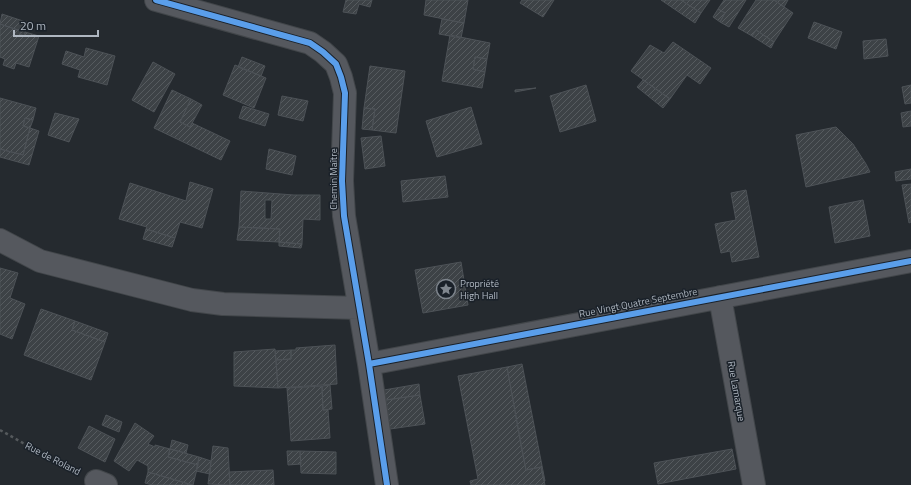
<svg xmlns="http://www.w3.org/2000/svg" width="911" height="485" viewBox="0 0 911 485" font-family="'Titillium Web',sans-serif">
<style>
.building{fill:url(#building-hatch);stroke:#4d5257;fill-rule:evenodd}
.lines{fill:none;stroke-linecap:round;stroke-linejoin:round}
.minor-casing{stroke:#42464a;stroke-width:24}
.path{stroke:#55595c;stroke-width:2.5;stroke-dasharray:3 3;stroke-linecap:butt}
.minor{stroke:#55585e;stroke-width:22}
.cycleway-casing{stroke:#1a2129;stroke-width:8}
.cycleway{stroke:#5a9eea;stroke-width:6}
.labels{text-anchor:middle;stroke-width:3;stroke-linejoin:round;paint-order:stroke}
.street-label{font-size:10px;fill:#afb7c1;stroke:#1a2129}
.poi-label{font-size:10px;fill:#afb7c1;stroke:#1a2129;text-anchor:start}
</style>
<defs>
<pattern id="building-hatch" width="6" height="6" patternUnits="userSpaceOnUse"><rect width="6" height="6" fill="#3d4246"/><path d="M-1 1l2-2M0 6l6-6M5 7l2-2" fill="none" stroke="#565b5f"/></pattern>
</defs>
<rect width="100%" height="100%" fill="#252a2f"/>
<path class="building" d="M 346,0 L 372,0 L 370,7 L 359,4 L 356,14 L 343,12 Z
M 426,0 L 468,0 L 464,23 L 424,15 Z
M 522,0 L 554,0 L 543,17 L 520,3 Z
M 661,0 L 681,0 L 701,13 L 695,23 Z
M 681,0 L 710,0 L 701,13 Z
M 724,0 L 746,0 L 729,27 L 720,22 L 725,13 L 718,9 Z
M 756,0 L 774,0 L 793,13 L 774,42 L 756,30 L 752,36 L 738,28 Z
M 774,0 L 788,0 L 784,7 Z
M 718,9 L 725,13 L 720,22 L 713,17 Z
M 2,14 L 29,23 L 24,36 L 20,34 L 21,31 L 0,24 Z
M 442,19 L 464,23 L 461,38 L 439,34 Z
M 814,22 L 842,32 L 836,49 L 808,38 Z
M 0,24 L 21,31 L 20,34 L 24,36 L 25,32 L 39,36 L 29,67 L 16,63 L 14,69 L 3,65 L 5,59 L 0,57 Z
M 756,30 L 774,42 L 771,48 L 752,36 Z
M 450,35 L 490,43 L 487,59 L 475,57 L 473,69 L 485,72 L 482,88 L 442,81 Z
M 886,39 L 888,56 L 864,59 L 863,41 Z
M 673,42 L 711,68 L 700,84 L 687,75 L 670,99 L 631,71 L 650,45 L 664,53 Z
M 86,48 L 115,56 L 107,85 L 78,77 L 80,70 L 62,64 L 66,51 L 84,57 Z
M 242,57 L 265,66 L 261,76 L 238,67 Z
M 475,57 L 487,59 L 485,72 L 473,69 Z
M 153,62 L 175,74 L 154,112 L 132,100 Z
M 235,65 L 266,78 L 254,108 L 223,95 Z
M 370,66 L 405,71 L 396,133 L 372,130 L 375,109 L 364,108 Z
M 643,80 L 670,99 L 663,108 L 637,87 Z
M 586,85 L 596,121 L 560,132 L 550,96 Z
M 911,85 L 911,103 L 905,104 L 902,87 Z
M 536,88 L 515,92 L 515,90 Z
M 172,90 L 191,99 L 180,122 L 190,127 L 192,123 L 230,141 L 221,160 L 154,128 Z
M 282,96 L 308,101 L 303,121 L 278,115 Z
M 0,98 L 36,108 L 33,120 L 25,118 L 23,126 L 30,128 L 23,155 L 0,149 Z
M 191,99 L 202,105 L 190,127 L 180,122 Z
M 243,106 L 269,114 L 265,126 L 239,118 Z
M 471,107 L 482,144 L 437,157 L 426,121 Z
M 364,108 L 375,109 L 372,130 L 362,129 Z
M 911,111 L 911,126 L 903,127 L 901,113 Z
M 55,113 L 79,119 L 69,142 L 48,135 Z
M 25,118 L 33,120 L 30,128 L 23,126 Z
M 836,127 L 853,144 L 866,164 L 870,172 L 806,187 L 796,135 Z
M 30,128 L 39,131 L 29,165 L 0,157 L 0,149 L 23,155 Z
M 381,136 L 385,166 L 365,169 L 361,138 Z
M 269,149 L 296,156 L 292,175 L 266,169 Z
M 911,169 L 911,179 L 896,181 L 895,172 Z
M 445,176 L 448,197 L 403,202 L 401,181 Z
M 190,182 L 213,189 L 202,228 L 180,222 L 175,238 L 146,229 L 147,227 L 119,219 L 130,183 L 186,201 Z
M 911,184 L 911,222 L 909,223 L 902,185 Z
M 746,190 L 759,257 L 732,262 L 730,251 L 721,253 L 715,224 L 736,220 L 731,193 Z
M 241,191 L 294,195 L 320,195 L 320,220 L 303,219 L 302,244 L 279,242 L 280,229 L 239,227 ZM 265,200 L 272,200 L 271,219 L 265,219 Z
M 863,200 L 870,236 L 835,243 L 829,207 Z
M 239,227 L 280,229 L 279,242 L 237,240 Z
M 146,229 L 175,238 L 172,247 L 143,239 Z
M 279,242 L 302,244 L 301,248 L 279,246 Z
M 461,262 L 468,305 L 423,313 L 415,270 Z
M 0,268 L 18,273 L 10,298 L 25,304 L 12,339 L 0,334 Z
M 41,309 L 75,321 L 72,330 L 105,342 L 91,380 L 24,355 Z
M 75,321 L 108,333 L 105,342 L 72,330 Z
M 335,345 L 337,384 L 278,388 L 276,360 L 291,359 L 291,350 L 296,350 L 296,348 Z
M 275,349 L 278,388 L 234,386 L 234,352 Z
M 291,350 L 291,359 L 276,360 L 275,351 Z
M 522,364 L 545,481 L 544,481 L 541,467 L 526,470 L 521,446 L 507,367 Z
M 507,367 L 526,470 L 541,467 L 545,485 L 471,485 L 470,481 L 478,479 L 458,376 Z
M 419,384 L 420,395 L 386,400 L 384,390 Z
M 330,385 L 332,409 L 323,410 L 322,386 Z
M 322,386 L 323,410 L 328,410 L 330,438 L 291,441 L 287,388 Z
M 420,395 L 425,424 L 390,429 L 386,400 Z
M 106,415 L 122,422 L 119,432 L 102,425 Z
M 135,423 L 154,436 L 148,444 L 155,447 L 155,445 L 170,449 L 168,457 L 198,465 L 193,485 L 148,472 L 148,466 L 137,460 L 129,471 L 114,461 Z
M 89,426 L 115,439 L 105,462 L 78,448 Z
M 172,440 L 188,445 L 186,453 L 170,449 Z
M 213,446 L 228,448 L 230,485 L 208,484 Z
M 170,449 L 199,457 L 198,465 L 168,457 Z
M 732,449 L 736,469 L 658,484 L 654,463 Z
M 287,451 L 300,451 L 301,464 L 288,465 Z
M 300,451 L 336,452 L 336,474 L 301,473 Z
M 199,457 L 211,461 L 210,474 L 196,471 Z
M 273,470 L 274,485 L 230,485 L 229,472 Z
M 148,472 L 192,485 L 152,485 L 145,483 Z"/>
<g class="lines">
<g class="minor-casing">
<path id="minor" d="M 156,0 L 310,43 L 323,52 L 336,64 L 341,77 L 345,93 L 342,181 L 344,216 L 369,364 L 387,485
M 0,240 L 40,261 L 192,300 L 223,304 L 359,308
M 720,297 L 754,485
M 369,364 L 911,261
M 96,481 L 106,485"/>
</g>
<path class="path" d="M 0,430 L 23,443 L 73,469"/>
<use href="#minor" class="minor"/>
<g class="cycleway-casing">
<path id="cycleway" d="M 156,0 L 310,43 L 323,52 L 336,64 L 341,77 L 345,93 L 342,181 L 344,216 L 369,364 L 387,485
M 369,364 L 911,261"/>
</g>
<use href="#cycleway" class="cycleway"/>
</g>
<defs>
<g id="sight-ring" transform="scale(1)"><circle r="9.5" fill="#1a2129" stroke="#7f868e" stroke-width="1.5"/><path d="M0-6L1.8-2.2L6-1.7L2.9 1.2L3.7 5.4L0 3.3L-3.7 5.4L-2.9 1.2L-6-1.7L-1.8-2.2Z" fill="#7f868e"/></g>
</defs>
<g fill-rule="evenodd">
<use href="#sight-ring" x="446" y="289"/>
</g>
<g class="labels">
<g class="street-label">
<text transform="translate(333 179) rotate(-90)" y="4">Chemin Maître</text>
<text transform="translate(638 302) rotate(-11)" y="4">Rue Vingt Quatre Septembre</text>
<text transform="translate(737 391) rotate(80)" y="4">Rue Lamarque</text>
<text transform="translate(53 458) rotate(27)" y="4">Rue de Roland</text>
</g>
<g class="poi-label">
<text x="460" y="287">Propriété<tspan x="460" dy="12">High Hall</tspan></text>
</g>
</g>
<path d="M14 30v6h84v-6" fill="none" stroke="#afb7c1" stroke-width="2"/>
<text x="20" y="30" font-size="12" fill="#afb7c1" stroke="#1a2129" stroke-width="3" paint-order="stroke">20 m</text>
</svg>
